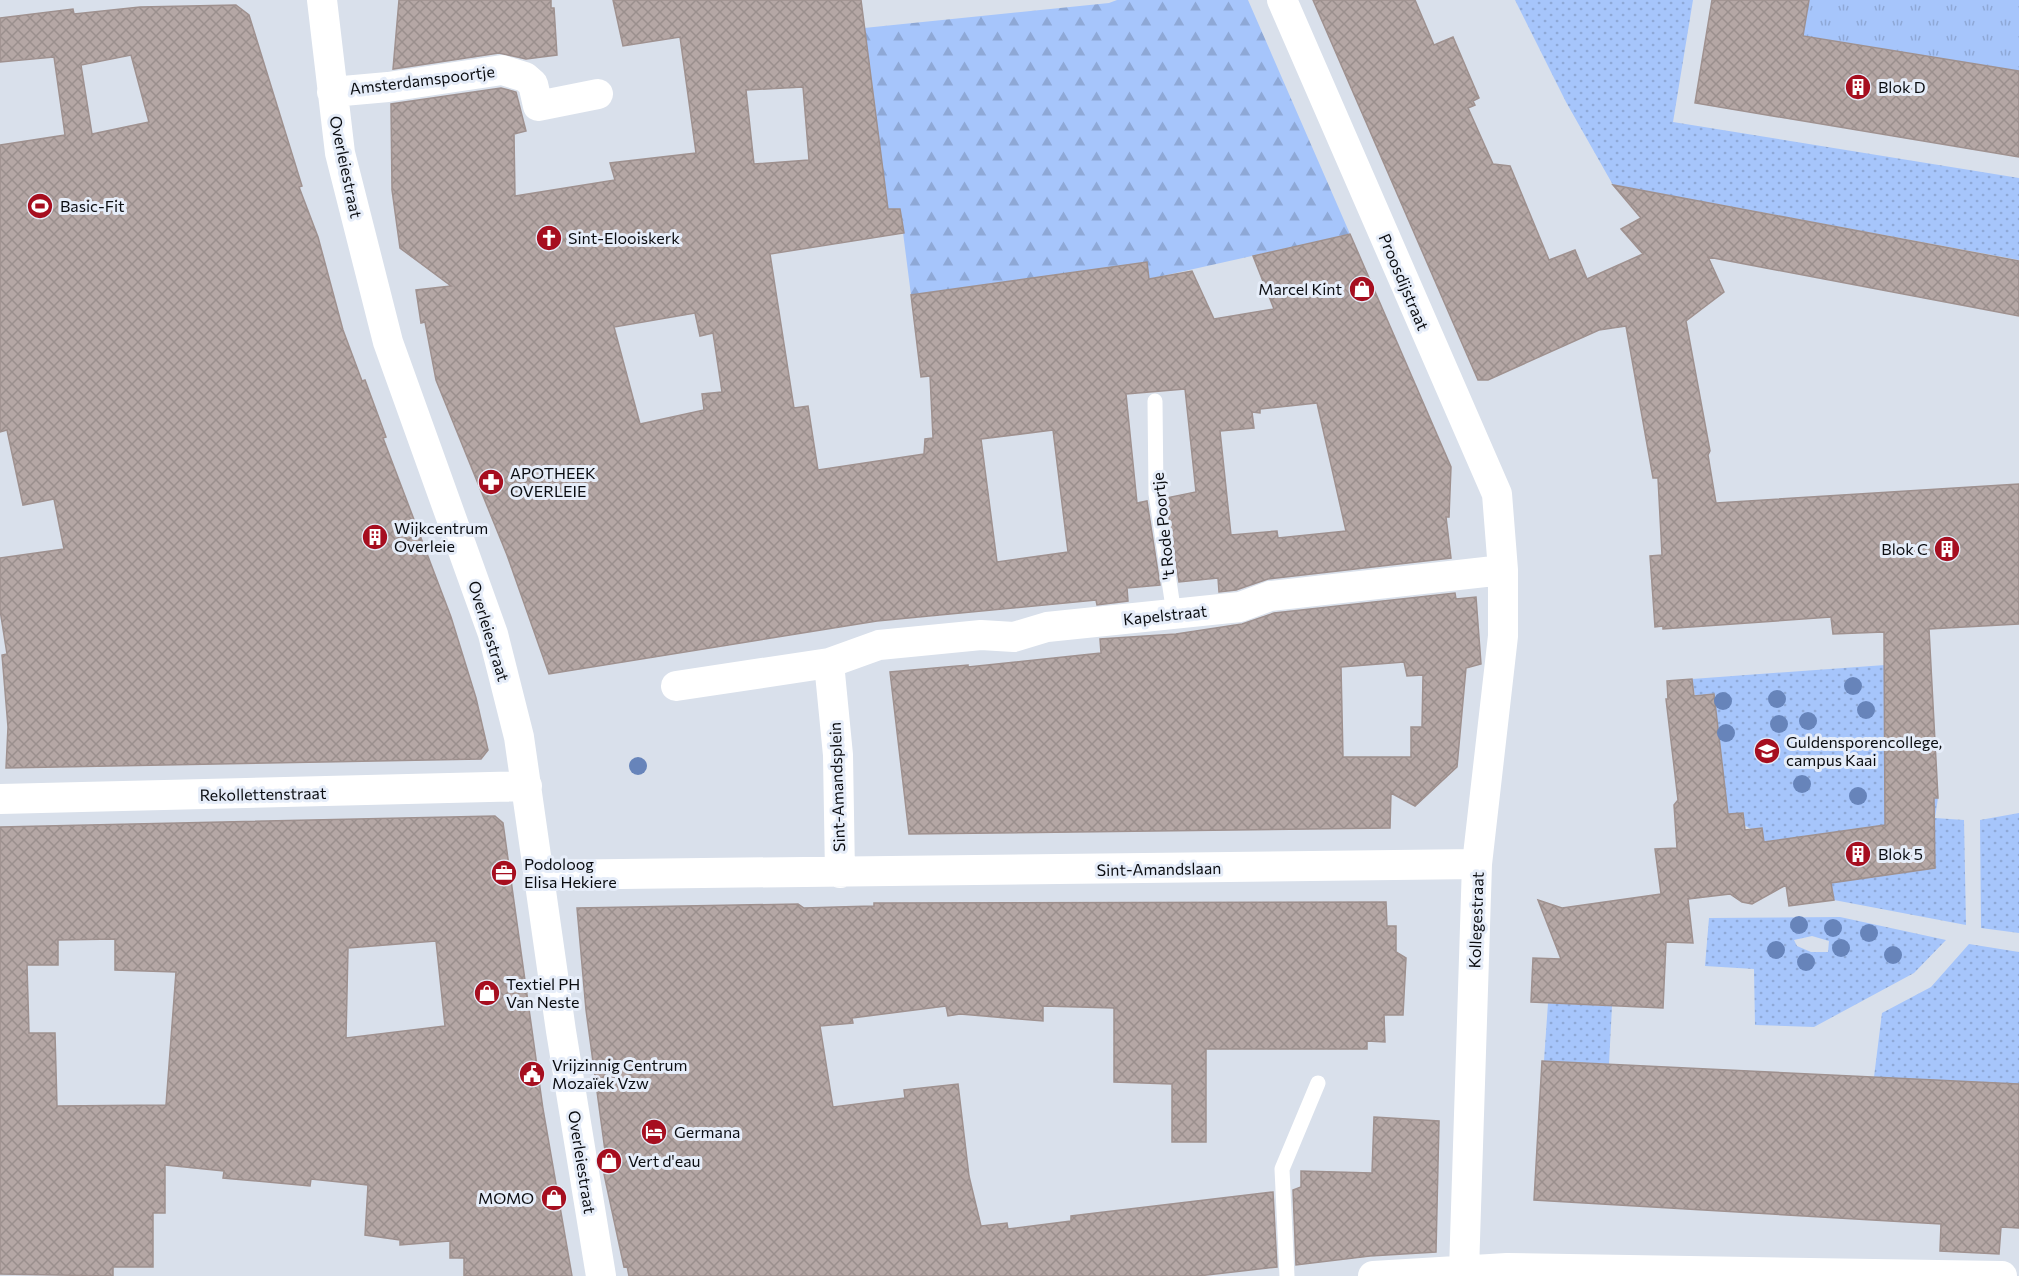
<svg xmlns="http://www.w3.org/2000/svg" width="2019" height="1276" viewBox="0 0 2019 1276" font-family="Commissioner,sans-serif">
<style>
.grass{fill:url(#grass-dots);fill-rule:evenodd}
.forest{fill:url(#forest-firs)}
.park{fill:url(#park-tufts)}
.building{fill:url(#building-cross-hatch);stroke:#9f918f;stroke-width:1.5;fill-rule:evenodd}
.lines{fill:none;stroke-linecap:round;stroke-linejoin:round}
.service{stroke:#fff;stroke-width:15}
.minor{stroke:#fff;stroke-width:30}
.tree{fill:#6784ba}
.labels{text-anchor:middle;stroke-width:6;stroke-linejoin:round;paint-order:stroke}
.street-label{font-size:16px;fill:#0a0c10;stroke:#e6edf9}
.poi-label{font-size:16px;fill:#0a0c10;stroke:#e6edf9;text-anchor:start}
</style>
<defs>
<pattern id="grass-dots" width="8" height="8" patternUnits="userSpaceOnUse" patternTransform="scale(1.5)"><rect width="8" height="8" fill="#a6c5fb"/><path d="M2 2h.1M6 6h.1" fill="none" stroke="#8ea8d6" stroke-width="1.8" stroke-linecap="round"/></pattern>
<pattern id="forest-firs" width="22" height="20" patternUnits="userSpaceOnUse" patternTransform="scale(1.5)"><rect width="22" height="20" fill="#a6c5fb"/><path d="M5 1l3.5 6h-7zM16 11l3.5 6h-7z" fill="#8ea8d6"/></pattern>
<pattern id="park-tufts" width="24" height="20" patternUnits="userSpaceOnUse" patternTransform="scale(1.5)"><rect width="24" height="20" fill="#a6c5fb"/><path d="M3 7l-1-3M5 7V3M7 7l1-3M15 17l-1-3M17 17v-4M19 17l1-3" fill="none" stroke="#8ea8d6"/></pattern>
<pattern id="building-cross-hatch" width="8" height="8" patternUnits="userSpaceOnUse" patternTransform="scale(1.5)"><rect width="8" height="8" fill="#b5a7a5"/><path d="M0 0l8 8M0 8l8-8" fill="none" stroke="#9a8f8d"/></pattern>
</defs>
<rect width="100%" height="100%" fill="#d9e0eb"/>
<path class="grass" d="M 1515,0 L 1693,0 L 1673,122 L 2019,178 L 2019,260 L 1613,185 L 1566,102 Z
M 1885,665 L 1885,800 L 1938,798 L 1935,818 L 1964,820 L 1966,925 L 1834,900 L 1831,883 L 1935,868 L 1934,818 L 1764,842 L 1762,828 L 1751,829 L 1744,825 L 1742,813 L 1728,814 L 1714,694 L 1695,696 L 1692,679 Z
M 2019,813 L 2019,933 L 1981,928 L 1980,820 Z
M 1840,917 L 1946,940 L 1914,973 L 1814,1027 L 1755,1025 L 1754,969 L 1705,966 L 1709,918 ZM 1812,936 L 1829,941 L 1828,952 L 1811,952 L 1797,946 L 1794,940 Z
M 1969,944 L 2019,952 L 2019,1084 L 1874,1077 L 1882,1013 L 1931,987 Z
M 1548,1003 L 1612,1006 L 1609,1064 L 1544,1061 Z"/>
<path class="forest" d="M 1117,0 L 1248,0 L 1350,234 L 1149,279 L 1147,262 L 911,295 L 900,209 L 888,209 L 864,28 L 1109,3 Z"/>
<path class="park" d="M 1809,0 L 2019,0 L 2019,71 L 1803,36 Z"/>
<path class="building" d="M 399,0 L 551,0 L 551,8 L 554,8 L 557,55 L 526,59 L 499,53 L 393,69 Z
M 613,0 L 861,0 L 888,209 L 900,209 L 904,233 L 770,254 L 794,408 L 808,406 L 818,470 L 924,454 L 925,439 L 933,438 L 930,376 L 921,377 L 911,295 L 1147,262 L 1149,279 L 1192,271 L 1214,319 L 1274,309 L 1253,256 L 1350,234 L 1451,467 L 1449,517 L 1446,517 L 1451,558 L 1268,579 L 1236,590 L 1219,592 L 1218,578 L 1179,582 L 1166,498 L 1196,492 L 1185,389 L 1126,394 L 1137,503 L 1147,501 L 1160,585 L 1127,588 L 1128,601 L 1097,605 L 1096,600 L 877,621 L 549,674 L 507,555 L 436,380 L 425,322 L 421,323 L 416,290 L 451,286 L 400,248 L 392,190 L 391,104 L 501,88 L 516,92 L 526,131 L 514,134 L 515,196 L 615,180 L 610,163 L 696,153 L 680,37 L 623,46 ZM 803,87 L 809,160 L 754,164 L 746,90 ZM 695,313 L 700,336 L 713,333 L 722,392 L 702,394 L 704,410 L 640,424 L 614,327 ZM 1317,403 L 1346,531 L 1278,538 L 1277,531 L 1231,535 L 1220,431 L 1254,428 L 1252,412 L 1260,413 L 1260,409 ZM 1053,430 L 1068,552 L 997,562 L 981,439 Z
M 1313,0 L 1415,0 L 1434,45 L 1453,37 L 1479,98 L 1473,101 L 1475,105 L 1468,108 L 1493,164 L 1510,166 L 1549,260 L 1575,250 L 1587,279 L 1643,254 L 1621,229 L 1641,218 L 1613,185 L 2019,261 L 2019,316 L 1708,257 L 1724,292 L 1686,321 L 1710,451 L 1708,455 L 1716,503 L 2019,484 L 2019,624 L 1929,629 L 1938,798 L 1934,798 L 1935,868 L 1831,883 L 1834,900 L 1789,906 L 1786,885 L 1752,904 L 1742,902 L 1730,894 L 1688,899 L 1693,943 L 1666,942 L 1663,1008 L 1531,1002 L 1533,958 L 1561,959 L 1538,900 L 1562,908 L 1661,894 L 1655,849 L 1677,848 L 1674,805 L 1678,800 L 1666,699 L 1668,699 L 1667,681 L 1692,679 L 1694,696 L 1714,694 L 1728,814 L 1743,813 L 1745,830 L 1762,828 L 1764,842 L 1885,825 L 1884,632 L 1833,634 L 1831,617 L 1663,629 L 1663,626 L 1655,627 L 1650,556 L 1662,555 L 1658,478 L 1653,478 L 1626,326 L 1599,330 L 1488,380 L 1478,380 Z
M 1712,0 L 1809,0 L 1803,36 L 2019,71 L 2019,157 L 1695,103 Z
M 236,5 L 249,15 L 302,186 L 299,187 L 318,237 L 343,330 L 362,381 L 365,380 L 386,437 L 383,438 L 451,617 L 476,698 L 488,750 L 481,759 L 6,768 L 8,727 L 2,655 L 7,654 L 0,610 L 0,558 L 64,549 L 54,499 L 23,505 L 7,430 L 0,432 L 0,145 L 65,135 L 54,57 L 0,62 L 0,18 L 73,9 L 74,14 L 140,7 ZM 131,55 L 149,122 L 92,134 L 81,65 Z
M 1455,593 L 1456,599 L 1476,597 L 1481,664 L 1466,668 L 1457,767 L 1415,806 L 1391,793 L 1390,828 L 909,834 L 890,672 L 968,665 L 968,667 L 1101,653 L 1100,639 L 1176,634 L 1242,624 L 1274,613 ZM 1404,662 L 1407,676 L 1423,675 L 1422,727 L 1411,727 L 1411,757 L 1343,757 L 1341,667 Z
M 495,816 L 503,823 L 543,1109 L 572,1276 L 464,1276 L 464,1258 L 450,1258 L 450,1241 L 400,1245 L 400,1240 L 365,1235 L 368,1185 L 311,1179 L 310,1186 L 223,1178 L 224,1171 L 165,1165 L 165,1213 L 153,1213 L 153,1267 L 113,1267 L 113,1276 L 0,1274 L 0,827 ZM 115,939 L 115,970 L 176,972 L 166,1105 L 57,1106 L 55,1033 L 29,1033 L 27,965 L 58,965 L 58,940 ZM 436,941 L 445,1026 L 346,1038 L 348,948 Z
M 1386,902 L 1387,926 L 1396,926 L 1396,952 L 1406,958 L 1403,1015 L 1384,1015 L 1385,1042 L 1367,1041 L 1367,1049 L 1206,1049 L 1206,1142 L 1172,1142 L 1172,1084 L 1114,1082 L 1114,1008 L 1043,1006 L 1043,1021 L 960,1014 L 948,1016 L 946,1006 L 852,1018 L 853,1023 L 820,1026 L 833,1107 L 905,1098 L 904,1090 L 958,1084 L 969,1176 L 981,1226 L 1007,1223 L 1008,1229 L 1071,1221 L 1071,1216 L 1273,1192 L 1277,1267 L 1198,1276 L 629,1276 L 627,1266 L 624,1267 L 604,1174 L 608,1173 L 586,1010 L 577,908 L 798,904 L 804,908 L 836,907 L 874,906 L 874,903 Z
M 1542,1061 L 2019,1084 L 2019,1228 L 2001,1227 L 1999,1254 L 1940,1251 L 1941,1224 L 1534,1200 Z
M 1374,1117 L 1439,1121 L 1436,1252 L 1370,1256 L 1296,1265 L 1293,1190 L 1301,1187 L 1301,1171 L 1372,1173 Z"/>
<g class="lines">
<path class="service" d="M 1155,401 L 1156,494 L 1174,614
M 1287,1276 L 1282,1169 L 1318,1083"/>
<path class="minor" d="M 322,0 L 340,153 L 388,342 L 493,634 L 519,737 L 561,1031 L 601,1276
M 1282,0 L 1497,494 L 1503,570 L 1503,636 L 1477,864 L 1464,1271
M 332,92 L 388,87 L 502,70 L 525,77 L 533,84 L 538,106 L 598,94
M 829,663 L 879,645 L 981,635 L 1014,637 L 1047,627 L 1240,607 L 1270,596 L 1503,570
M 676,686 L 829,663 L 838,755 L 840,873
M 0,799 L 527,786
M 540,875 L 1477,864
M 1373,1276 L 1507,1268 L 2002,1276"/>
</g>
<g class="tree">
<circle cx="1853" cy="686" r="9"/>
<circle cx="1777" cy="699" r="9"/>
<circle cx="1723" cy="701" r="9"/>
<circle cx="1866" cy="710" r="9"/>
<circle cx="1808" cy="721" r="9"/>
<circle cx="1779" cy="724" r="9"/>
<circle cx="1726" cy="733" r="9"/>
<circle cx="638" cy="766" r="9"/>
<circle cx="1802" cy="784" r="9"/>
<circle cx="1858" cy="796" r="9"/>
<circle cx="1799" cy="925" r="9"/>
<circle cx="1833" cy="928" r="9"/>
<circle cx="1869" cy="933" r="9"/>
<circle cx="1841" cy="948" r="9"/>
<circle cx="1776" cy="950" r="9"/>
<circle cx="1893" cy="955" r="9"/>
<circle cx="1806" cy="962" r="9"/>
</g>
<defs>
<g id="building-disc" transform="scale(1.35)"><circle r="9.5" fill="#a60e1f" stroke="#e6edf9"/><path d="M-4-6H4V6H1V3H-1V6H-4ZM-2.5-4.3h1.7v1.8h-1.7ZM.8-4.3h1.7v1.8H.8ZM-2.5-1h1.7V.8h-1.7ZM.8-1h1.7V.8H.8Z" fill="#fff"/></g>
<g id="stadium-disc" transform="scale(1.35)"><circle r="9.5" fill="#a60e1f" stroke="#e6edf9"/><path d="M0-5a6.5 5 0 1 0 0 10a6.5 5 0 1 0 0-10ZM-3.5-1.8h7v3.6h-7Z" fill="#fff"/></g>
<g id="church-disc" transform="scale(1.35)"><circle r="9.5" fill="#a60e1f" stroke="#e6edf9"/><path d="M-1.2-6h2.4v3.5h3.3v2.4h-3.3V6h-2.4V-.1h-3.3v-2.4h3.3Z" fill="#fff"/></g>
<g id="shop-disc" transform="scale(1.35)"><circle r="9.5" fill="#a60e1f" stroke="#e6edf9"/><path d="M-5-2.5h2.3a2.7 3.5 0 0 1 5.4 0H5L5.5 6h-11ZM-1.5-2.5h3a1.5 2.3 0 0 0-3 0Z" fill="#fff"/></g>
<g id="pharmacy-disc" transform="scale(1.35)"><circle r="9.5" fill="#a60e1f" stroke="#e6edf9"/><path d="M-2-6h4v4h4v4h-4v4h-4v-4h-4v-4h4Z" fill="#fff"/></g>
<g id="school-disc" transform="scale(1.35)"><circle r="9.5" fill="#a60e1f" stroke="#e6edf9"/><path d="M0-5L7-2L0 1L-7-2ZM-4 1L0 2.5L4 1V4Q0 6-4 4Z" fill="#fff"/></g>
<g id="office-disc" transform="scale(1.35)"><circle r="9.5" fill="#a60e1f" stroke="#e6edf9"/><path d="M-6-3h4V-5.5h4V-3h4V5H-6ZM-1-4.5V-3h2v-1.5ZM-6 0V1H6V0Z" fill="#fff"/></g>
<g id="civic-disc" transform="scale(1.35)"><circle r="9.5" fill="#a60e1f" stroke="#e6edf9"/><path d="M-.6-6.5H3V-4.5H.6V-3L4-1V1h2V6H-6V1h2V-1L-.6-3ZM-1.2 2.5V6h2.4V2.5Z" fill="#fff"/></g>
<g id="hotel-disc" transform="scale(1.35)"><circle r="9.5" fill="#a60e1f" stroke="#e6edf9"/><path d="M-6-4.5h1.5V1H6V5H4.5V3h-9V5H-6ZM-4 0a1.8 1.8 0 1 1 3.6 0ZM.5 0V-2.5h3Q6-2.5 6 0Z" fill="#fff"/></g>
</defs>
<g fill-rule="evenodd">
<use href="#building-disc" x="1858" y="87"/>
<use href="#stadium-disc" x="40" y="206"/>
<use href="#church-disc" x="549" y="238"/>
<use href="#shop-disc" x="1362" y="289"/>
<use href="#pharmacy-disc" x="491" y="482"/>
<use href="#building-disc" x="375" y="537"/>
<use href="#building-disc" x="1947" y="549"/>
<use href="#school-disc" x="1767" y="751"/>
<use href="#building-disc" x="1858" y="854"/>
<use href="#office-disc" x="504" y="873"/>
<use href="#shop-disc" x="487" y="993"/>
<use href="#civic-disc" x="532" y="1074"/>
<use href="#hotel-disc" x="654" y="1132"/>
<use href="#shop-disc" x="609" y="1161"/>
<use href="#shop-disc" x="554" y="1198"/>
</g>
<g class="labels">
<g class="street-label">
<text transform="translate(422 80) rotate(-7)" y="6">Amsterdamspoortje</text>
<text transform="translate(346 167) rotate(78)" y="6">Overleiestraat</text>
<text transform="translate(1404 282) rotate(67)" y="6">Proosdijstraat</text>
<text transform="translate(1163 526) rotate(-96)" y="6">'t Rode Poortje</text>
<text transform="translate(1165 615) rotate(-6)" y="6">Kapelstraat</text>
<text transform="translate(489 631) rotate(73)" y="6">Overleiestraat</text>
<text transform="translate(837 787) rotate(-92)" y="6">Sint-Amandsplein</text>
<text transform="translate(263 794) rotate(-1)" y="6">Rekollettenstraat</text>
<text transform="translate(1159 869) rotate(-1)" y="6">Sint-Amandslaan</text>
<text transform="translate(1476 920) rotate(-88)" y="6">Kollegestraat</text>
<text transform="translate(582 1162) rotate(81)" y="6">Overleiestraat</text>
</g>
<g class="poi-label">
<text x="1878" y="93">Blok D</text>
<text x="60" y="212">Basic-Fit</text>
<text x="568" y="244">Sint-Elooiskerk</text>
<text x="1342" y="295" text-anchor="end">Marcel Kint</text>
<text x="510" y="479">APOTHEEK<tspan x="510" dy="18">OVERLEIE</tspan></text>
<text x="394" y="534">Wijkcentrum<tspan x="394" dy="18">Overleie</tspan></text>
<text x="1928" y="555" text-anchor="end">Blok C</text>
<text x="1786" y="748">Guldensporencollege,<tspan x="1786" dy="18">campus Kaai</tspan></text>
<text x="1878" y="860">Blok 5</text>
<text x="524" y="870">Podoloog<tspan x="524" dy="18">Elisa Hekiere</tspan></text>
<text x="506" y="990">Textiel PH<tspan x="506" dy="18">Van Neste</tspan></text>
<text x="552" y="1071">Vrijzinnig Centrum<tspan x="552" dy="18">Mozaïek Vzw</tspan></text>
<text x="674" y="1138">Germana</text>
<text x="628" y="1167">Vert d'eau</text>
<text x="534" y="1204" text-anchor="end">MOMO</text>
</g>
</g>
</svg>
